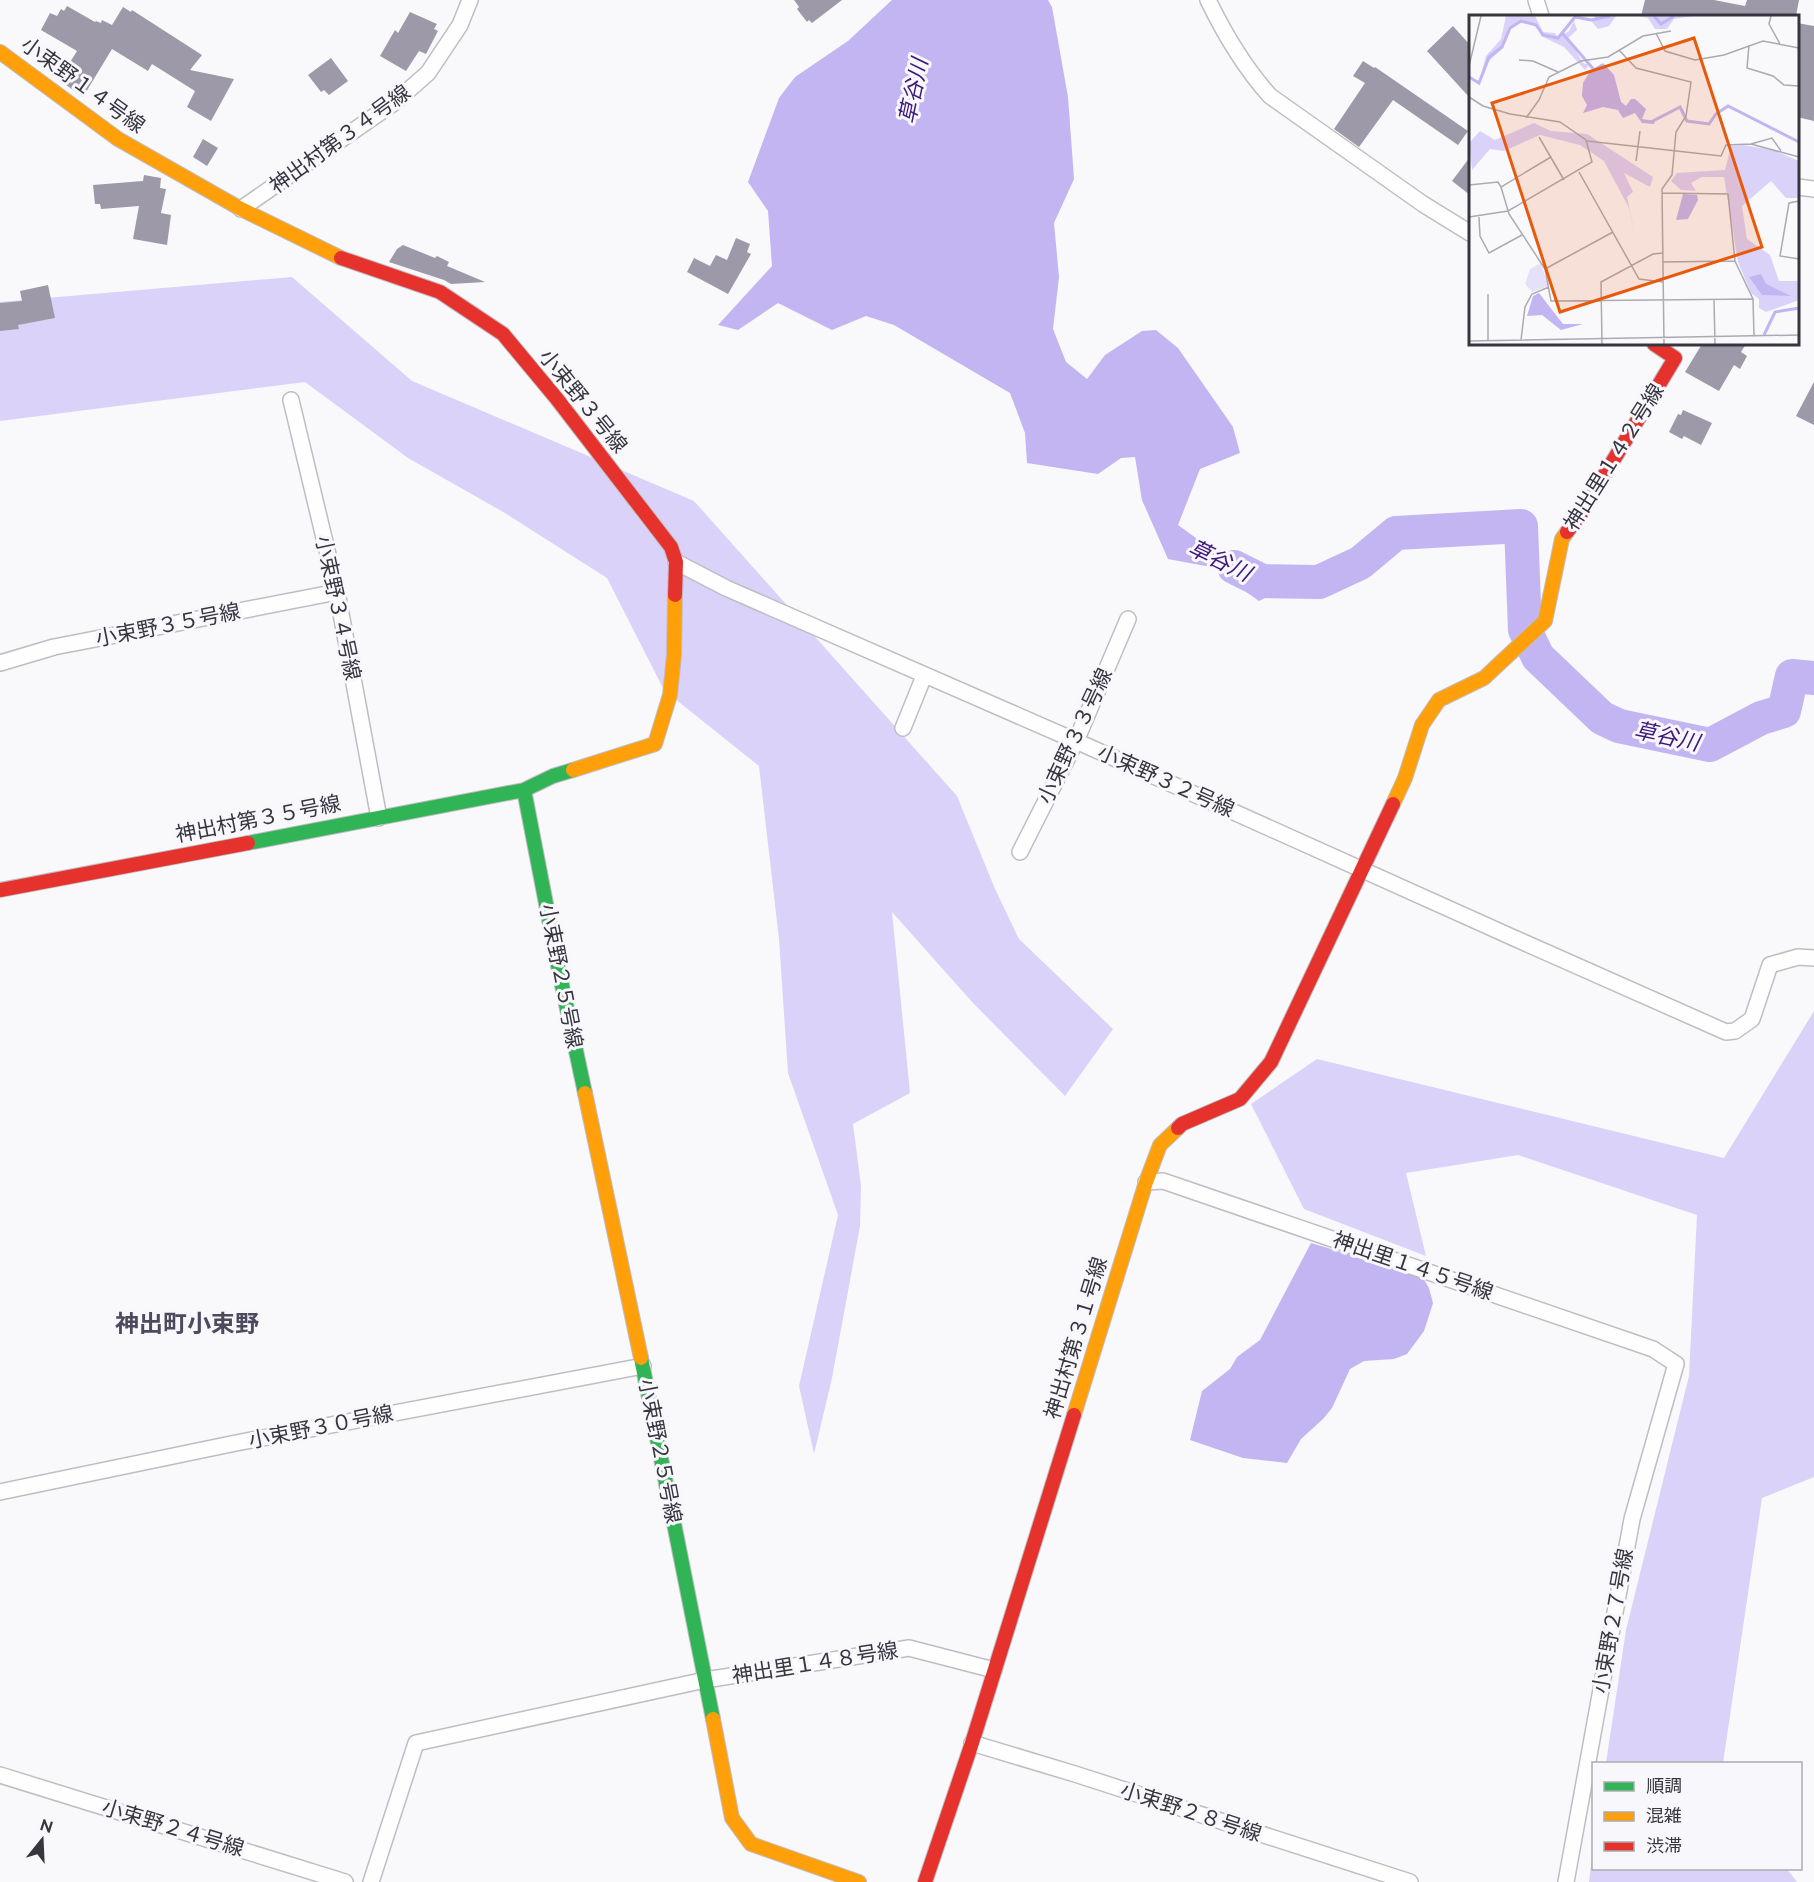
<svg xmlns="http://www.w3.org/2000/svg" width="1814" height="1882" viewBox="0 0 1814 1882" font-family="Raleway,'Noto Sans JP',sans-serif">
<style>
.forest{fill:#dad2f9}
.water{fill:#c2b5f2}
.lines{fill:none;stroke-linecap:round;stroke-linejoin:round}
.river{stroke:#c2b5f2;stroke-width:34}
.building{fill:#9d99a8}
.street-casing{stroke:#bfbdc3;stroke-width:18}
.fast-casing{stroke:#bfbdc3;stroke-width:16}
.slow-casing{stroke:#bfbdc3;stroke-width:16}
.jam-casing{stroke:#bfbdc3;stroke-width:16}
.street{stroke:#fefefe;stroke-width:15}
.fast{stroke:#30b455;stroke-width:14}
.slow{stroke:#ff9f0a;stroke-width:14}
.jam{stroke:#e5322d;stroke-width:14}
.labels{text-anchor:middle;stroke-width:6;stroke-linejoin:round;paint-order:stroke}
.street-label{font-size:21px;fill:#37363f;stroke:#f8f7fc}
.water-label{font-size:22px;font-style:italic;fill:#3d187a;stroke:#f8f7fc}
.quarter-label{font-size:24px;font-weight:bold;fill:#4d4a5d;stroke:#f8f7fc}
.inset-river{fill:none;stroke:#c2b5f2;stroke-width:3}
.inset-road{fill:none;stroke:#abaab0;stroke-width:1.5}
.view{fill:#e8590c;fill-opacity:0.15;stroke:#e8590c;stroke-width:3}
.inset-edge{fill:none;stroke:#37363f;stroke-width:3}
</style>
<rect width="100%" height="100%" fill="#f9f8fb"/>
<path class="forest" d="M 292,277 L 412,381 L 694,501 L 957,796 L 995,889 L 1019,939 L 1113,1029 L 1065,1096 L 973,1003 L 892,912 L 910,1093 L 853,1124 L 861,1186 L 860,1226 L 832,1378 L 814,1454 L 799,1386 L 838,1215 L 788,1073 L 779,939 L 759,766 L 664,690 L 607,578 L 505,513 L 408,458 L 305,382 L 0,421 L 0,302 Z
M 1814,1011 L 1814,1477 L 1762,1498 L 1723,1763 L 1606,1763 L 1626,1630 L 1689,1376 L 1697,1215 L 1518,1155 L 1406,1173 L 1426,1256 L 1304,1209 L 1251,1104 L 1317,1059 L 1724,1158 Z
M 1593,1849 L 1594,1868 L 1787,1869 L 1797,1882 L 1589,1882 Z"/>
<path class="water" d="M 892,0 L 1048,0 L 1052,7 L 1068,97 L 1074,179 L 1054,223 L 1059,277 L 1053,329 L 1066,362 L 1087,379 L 1105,355 L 1142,331 L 1156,330 L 1178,348 L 1233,427 L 1240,453 L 1200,469 L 1178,525 L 1200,541 L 1276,577 L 1283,589 L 1259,601 L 1211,567 L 1168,559 L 1142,500 L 1135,457 L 1121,458 L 1098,474 L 1027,463 L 1025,433 L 1010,393 L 894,325 L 866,316 L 832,330 L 778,303 L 738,330 L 718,325 L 772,266 L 768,211 L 748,182 L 779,98 L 795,77 L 848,41 Z
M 1311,1243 L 1422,1276 L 1429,1288 L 1433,1303 L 1424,1331 L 1407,1354 L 1394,1359 L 1364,1361 L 1350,1369 L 1332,1408 L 1323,1419 L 1301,1439 L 1287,1463 L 1243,1458 L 1190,1440 L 1202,1391 L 1230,1369 L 1237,1357 L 1260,1340 Z"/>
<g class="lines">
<path class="river" d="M 1234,567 L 1262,581 L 1319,582 L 1360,563 L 1396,533 L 1521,526 L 1525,630 L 1538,657 L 1602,718 L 1619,726 L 1710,745 L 1761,718 L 1784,711 L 1792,676 L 1814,678"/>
</g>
<path class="building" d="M 794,0 L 842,0 L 812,23 L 809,20 L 807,22 L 797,9 L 799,7 Z
M 1645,0 L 1714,0 L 1745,6 L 1747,0 L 1799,0 L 1796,16 L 1641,16 Z
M 67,6 L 95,22 L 96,21 L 101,23 L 102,20 L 112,25 L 123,7 L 131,12 L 132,10 L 202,55 L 190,70 L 234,79 L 211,121 L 187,107 L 195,91 L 152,64 L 148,71 L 112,49 L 83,97 L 59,80 L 77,51 L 41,30 L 50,13 L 57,16 L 61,9 L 64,11 Z
M 410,12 L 437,24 L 434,29 L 438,31 L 426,54 L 419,51 L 406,71 L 380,56 L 395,30 L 398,33 Z
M 1797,23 L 1814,26 L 1814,121 L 1797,117 Z
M 1453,26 L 1470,45 L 1470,98 L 1427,51 Z
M 331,58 L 348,81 L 329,95 L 324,90 L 321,92 L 308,75 Z
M 1363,61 L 1374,68 L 1375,67 L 1468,131 L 1458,145 L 1393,100 L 1359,147 L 1334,129 L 1365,83 L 1353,76 Z
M 203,139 L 218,148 L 207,166 L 193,157 Z
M 1470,157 L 1470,195 L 1452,181 Z
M 144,175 L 161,178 L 160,188 L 166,189 L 161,213 L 171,215 L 167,245 L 133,239 L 139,206 L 101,209 L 100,204 L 95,204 L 93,185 L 143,181 Z
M 736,238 L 750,244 L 747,252 L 751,254 L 728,294 L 687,272 L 694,258 L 710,266 L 716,255 L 727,260 Z
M 403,245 L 435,258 L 437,256 L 449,262 L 447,266 L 485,282 L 451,284 L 444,280 L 389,262 L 397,249 Z
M 48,285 L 55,318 L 18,325 L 19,329 L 0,331 L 0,303 L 22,301 L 20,291 Z
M 1702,344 L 1746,344 L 1741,352 L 1747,356 L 1740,369 L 1734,365 L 1719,391 L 1685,372 Z
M 1814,382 L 1814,425 L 1796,416 Z
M 1683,410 L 1712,423 L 1701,445 L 1684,436 L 1682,439 L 1669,432 L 1678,414 L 1681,415 Z"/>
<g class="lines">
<g class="street-casing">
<path id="street" d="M 1208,0 C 1225,35 1244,67 1270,96 L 1423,204 L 1470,233
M 1536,0 L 1541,16
M 1798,187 L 1814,189
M 241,209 L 395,102 L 428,73 L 460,25 L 470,0
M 291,400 L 337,592 L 379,818
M 676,562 L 726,588 L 1076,741 L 1514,938 L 1726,1032 L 1735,1031 L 1752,1019 L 1770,965 L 1798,957 L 1814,958
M 0,663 L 54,647 L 337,592
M 903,728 L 924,676
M 1020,852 L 1076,741 L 1128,619
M 1146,1182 L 1163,1181 L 1653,1349 L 1676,1364 L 1632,1519 L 1566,1882
M 0,1492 L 236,1443 L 643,1366
M 972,1743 L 1075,1774 L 1410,1882
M 0,1775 L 345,1882
M 371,1882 L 416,1743 L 705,1680 L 909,1648 L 994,1670"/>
</g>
<g class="fast-casing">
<path id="fast" d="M 524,790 L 560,976 L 585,1093
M 248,843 L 524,790 L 553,776 L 573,770
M 641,1358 L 713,1719"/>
</g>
<g class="slow-casing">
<path id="slow" d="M 0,52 L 118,139 L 241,209 L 341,258
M 573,770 L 655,744 L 670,695 L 674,655 L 675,595
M 1393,804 L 1405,778 L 1422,725 L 1439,700 L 1484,678 L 1545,621 L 1562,539 L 1567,532
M 585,1093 L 641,1358
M 1074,1415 L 1146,1182 L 1160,1145 L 1178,1128
M 713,1719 L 732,1818 L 751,1844 L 859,1882"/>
</g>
<g class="jam-casing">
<path id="jam" d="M 341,258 L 440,292 L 503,334 L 557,399 L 671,547 L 676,562 L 675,595
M 1567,532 L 1584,509 L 1675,358 L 1654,344
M 0,890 L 248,843
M 1178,1128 L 1182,1124 L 1240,1099 L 1271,1062 L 1393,804
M 925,1882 L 972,1743 L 1074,1415"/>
</g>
<use href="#street" class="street"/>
<use href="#fast" class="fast"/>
<use href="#slow" class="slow"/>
<use href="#jam" class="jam"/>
</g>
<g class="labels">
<g class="street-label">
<text transform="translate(83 85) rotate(36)" y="7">小束野１４号線</text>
<text transform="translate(340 139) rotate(-36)" y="7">神出村第３４号線</text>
<text transform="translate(583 401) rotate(51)" y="7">小束野３号線</text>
<text transform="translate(1614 457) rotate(-58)" y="7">神出里１４２号線</text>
<text transform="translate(338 608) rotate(78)" y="7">小束野３４号線</text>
<text transform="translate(168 625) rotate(-11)" y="7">小束野３５号線</text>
<text transform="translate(1075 736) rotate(-65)" y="7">小束野３３号線</text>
<text transform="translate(1166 781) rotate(24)" y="7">小束野３２号線</text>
<text transform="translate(258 819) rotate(-11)" y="7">神出村第３５号線</text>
<text transform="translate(561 976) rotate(79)" y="7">小束野２５号線</text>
<text transform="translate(1413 1266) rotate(19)" y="7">神出里１４５号線</text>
<text transform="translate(1076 1338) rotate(-73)" y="7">神出村第３１号線</text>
<text transform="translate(321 1427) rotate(-11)" y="7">小束野３０号線</text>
<text transform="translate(660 1451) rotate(79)" y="7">小束野２５号線</text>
<text transform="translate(1613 1621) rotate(-80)" y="7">小束野２７号線</text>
<text transform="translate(815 1663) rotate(-9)" y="7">神出里１４８号線</text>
<text transform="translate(1191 1812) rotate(18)" y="7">小束野２８号線</text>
<text transform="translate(173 1828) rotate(17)" y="7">小束野２４号線</text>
</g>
<g class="water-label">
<text transform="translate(913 91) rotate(-78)" y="8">草谷川</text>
<text transform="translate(1220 560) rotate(26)" y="8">草谷川</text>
<text transform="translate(1667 736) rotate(12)" y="8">草谷川</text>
</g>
<g class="quarter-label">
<text x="187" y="1332">神出町小束野</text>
</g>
</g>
<g transform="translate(1469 15)">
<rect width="330" height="330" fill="#f9f8fb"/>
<path d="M 72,248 L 79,271 L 63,277 L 56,269 L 61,254 Z" fill="#e5e1f8"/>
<path d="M 37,1 L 66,1 L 74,17 L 86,18 L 89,23 L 100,16 L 105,6 L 108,15 L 99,23 L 114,48 L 120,50 L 116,55 L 95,32 L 72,21 L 69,11 L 54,5 L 39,14 L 33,34 L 20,46 L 11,64 L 17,41 L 32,24 ZM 126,1 L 147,1 L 140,11 L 129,14 L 123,7 ZM 171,1 L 223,1 L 205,4 L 198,14 L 186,14 L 179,3 ZM 65,108 L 82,116 L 118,119 L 184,162 L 181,172 L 155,158 L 164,177 L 158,182 L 166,220 L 160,193 L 135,146 L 111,130 L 71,120 L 35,136 L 21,134 L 3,155 L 0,128 L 11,116 L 26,125 ZM 274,130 L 304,135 L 330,146 L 330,183 L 317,183 L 302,166 L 273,191 L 278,224 L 301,240 L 310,266 L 330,266 L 330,285 L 297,297 L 290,293 L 290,284 L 282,278 L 269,247 L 255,162 L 233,162 L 222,168 L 227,176 L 212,175 L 202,166 L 208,158 L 256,155 L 262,131 Z" fill="#dad2f9"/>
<path d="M 134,48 L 145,60 L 152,87 L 157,91 L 162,84 L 166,84 L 177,94 L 173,104 L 186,106 L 185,109 L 173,108 L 166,98 L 154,103 L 149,95 L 134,92 L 114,98 L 118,90 L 113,81 L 114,68 L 122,55 ZM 214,179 L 228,180 L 229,185 L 219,204 L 207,205 ZM 292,259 L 297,269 L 322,281 L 293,280 L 280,262 ZM 70,278 L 94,309 L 114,309 L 92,315 L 73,300 L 58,301 L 64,281 Z" fill="#c2b5f2"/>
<path class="inset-river" d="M 185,1 L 192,9 L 205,1M 94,19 L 127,57M 0,62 L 10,68 L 20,42 L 33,32 L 41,13 L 52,6 L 67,10 L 74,20 L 89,23 L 106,2 L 122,5 L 141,1M 182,107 L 211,92 L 218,106 L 240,109 L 247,99 L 259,91 L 330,127M 295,320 L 306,297 L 330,293"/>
<path class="inset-road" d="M 302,1 L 300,9 L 311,29M 187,18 L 196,36 L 226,45 L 255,40 L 294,26 L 330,33M 280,30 L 278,53 L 304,61 L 315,70 L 330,71M 150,35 L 167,53 L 222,67 L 217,101 L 207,117 L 203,160 L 193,174 L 195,329M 50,45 L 64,46 L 89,57M 0,51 L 12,1M 0,82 L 14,91 L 41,99 L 91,107 L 117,125 L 123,147 L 39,196 L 0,202M 57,103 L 70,85 L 80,62 L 112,46 L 139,42 L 174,21 L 202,16M 70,122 L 95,165M 118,126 L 252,141 L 257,130 L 282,129 L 330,142M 282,129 L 303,123 L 312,136M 82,142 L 32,172 L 40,199 L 76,254 L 82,286 L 284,284 L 285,321M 167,146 L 171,116M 110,157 L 170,264 L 194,267M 0,170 L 29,167 L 32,172M 193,178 L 259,179 L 266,246 L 284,284M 330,186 L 320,188 L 311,241 L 330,244M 10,202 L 11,221 L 20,238 L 53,220M 194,247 L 266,246M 76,254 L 144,217M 19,279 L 19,325M 245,285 L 246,329M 52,325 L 56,292 L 63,279 L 80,272M 0,326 L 330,320M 133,329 L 132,267 L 184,239 L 194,238"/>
<path class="view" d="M 225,23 L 293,232 L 91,297 L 23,88 Z"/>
<rect width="330" height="330" class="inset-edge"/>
</g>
<rect x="1592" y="1762" width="210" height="108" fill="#f8f7fc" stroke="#abaab0" stroke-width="1.5"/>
<rect x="1604" y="1782" width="30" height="9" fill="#30b455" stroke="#abaab0" stroke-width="1.5"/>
<text x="1646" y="1792" font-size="18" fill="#37363f">順調</text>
<rect x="1604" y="1812" width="30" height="9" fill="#ff9f0a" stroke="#abaab0" stroke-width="1.5"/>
<text x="1646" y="1822" font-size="18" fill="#37363f">混雑</text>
<rect x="1604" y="1842" width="30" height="9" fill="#e5322d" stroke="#abaab0" stroke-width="1.5"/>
<text x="1646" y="1852" font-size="18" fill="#37363f">渋滞</text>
<g transform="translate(42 1840) rotate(18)" stroke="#f8f7fc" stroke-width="4.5" paint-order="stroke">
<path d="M0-4.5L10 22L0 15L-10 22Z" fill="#37363f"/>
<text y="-9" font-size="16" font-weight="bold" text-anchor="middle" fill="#37363f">N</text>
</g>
</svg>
